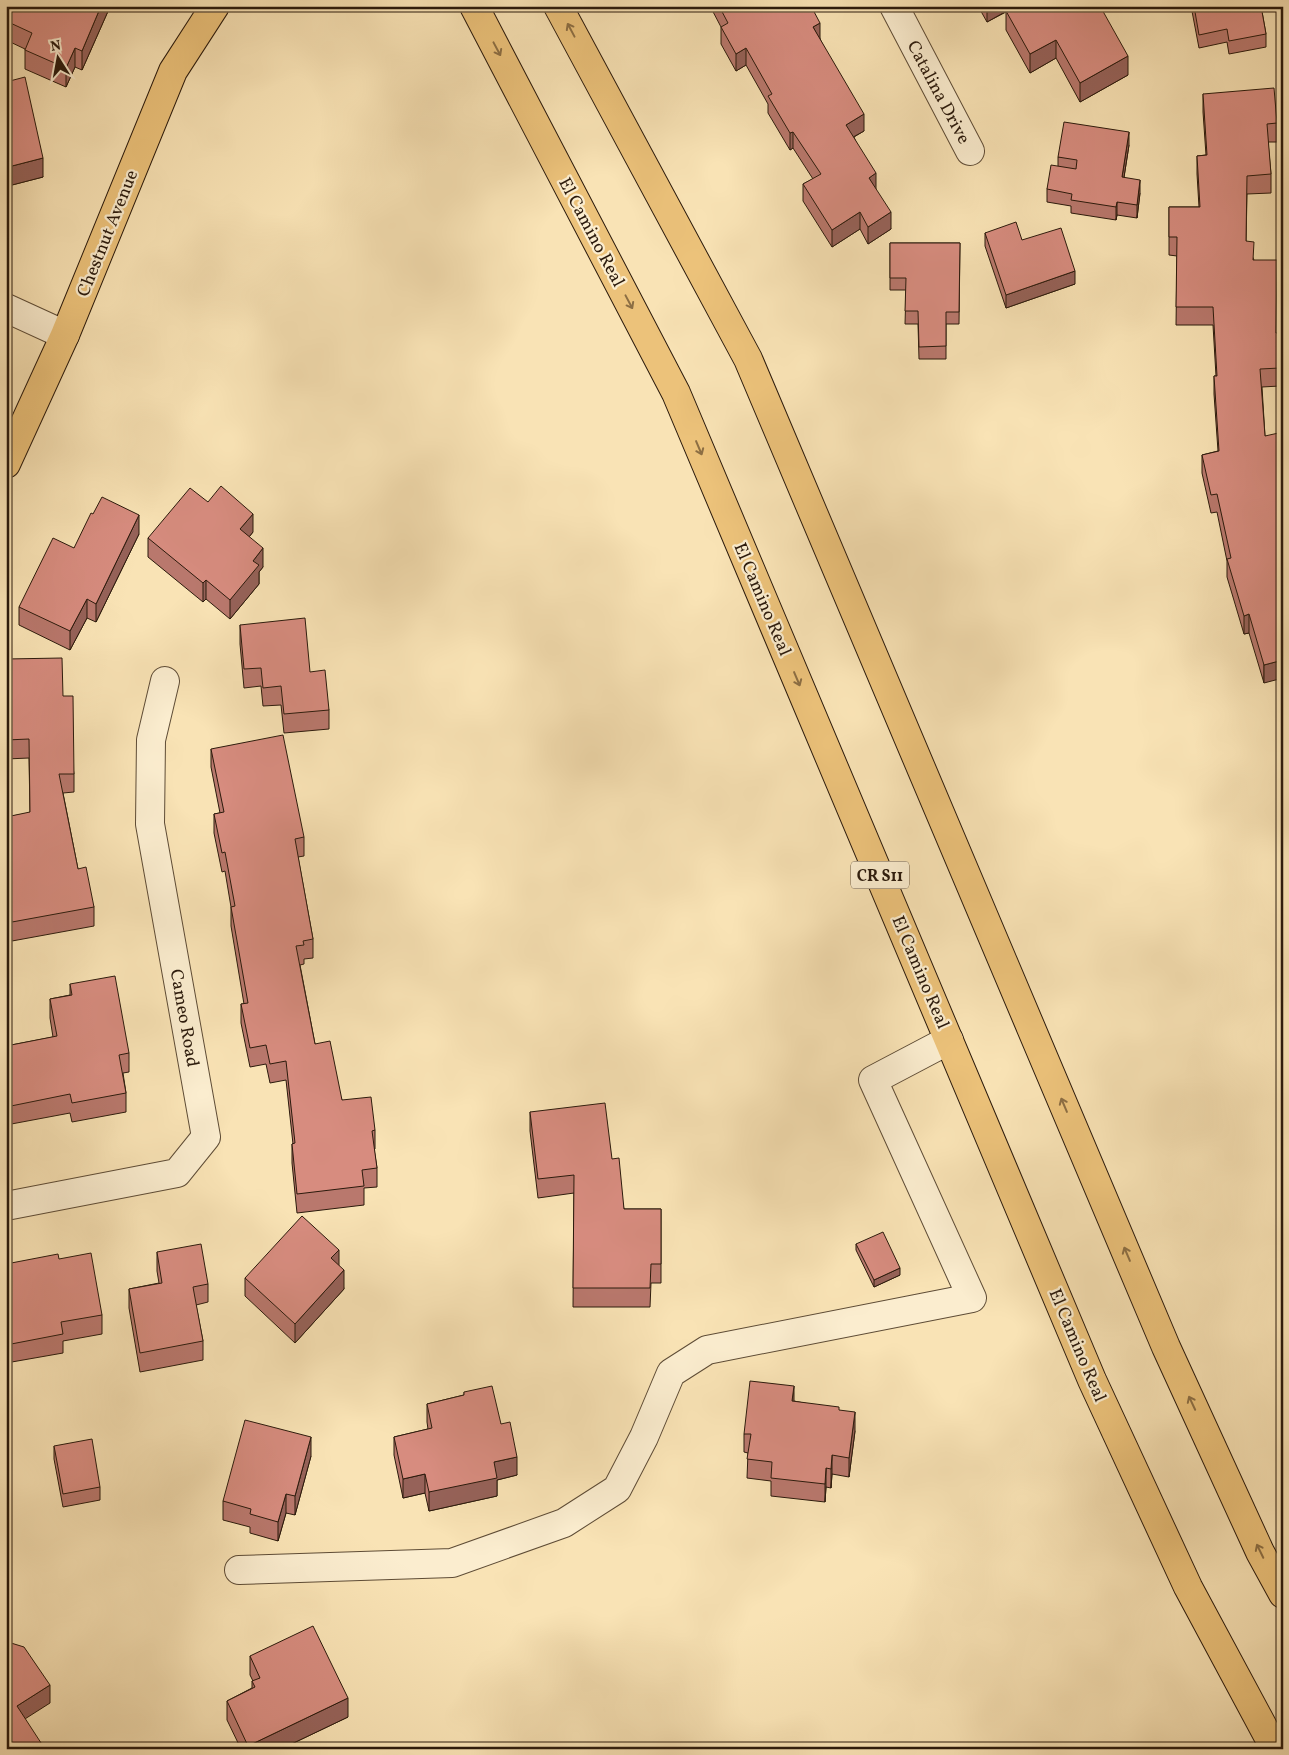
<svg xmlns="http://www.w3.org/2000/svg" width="1289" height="1755" viewBox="0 0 1289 1755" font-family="Vollkorn,serif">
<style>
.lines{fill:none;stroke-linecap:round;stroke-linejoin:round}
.minor-casing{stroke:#5e4c36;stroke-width:30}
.major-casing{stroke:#2b1a0c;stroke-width:30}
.minor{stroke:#fbedcf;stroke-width:28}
.major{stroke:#ecc27a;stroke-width:28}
.wall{fill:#b9786d;stroke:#2b1a0c}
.shaded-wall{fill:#966259;stroke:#2b1a0c}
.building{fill:#d78c7f;stroke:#2b1a0c}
.oneway{stroke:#8c6e43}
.labels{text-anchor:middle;stroke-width:4.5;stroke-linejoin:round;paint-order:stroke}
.shield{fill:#fbedcf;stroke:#695946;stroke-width:1}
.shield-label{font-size:16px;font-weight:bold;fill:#2b1a0c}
.street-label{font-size:18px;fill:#2b1a0c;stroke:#fbedcf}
</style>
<rect width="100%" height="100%" fill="#f9e3b5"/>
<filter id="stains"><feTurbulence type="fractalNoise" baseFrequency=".004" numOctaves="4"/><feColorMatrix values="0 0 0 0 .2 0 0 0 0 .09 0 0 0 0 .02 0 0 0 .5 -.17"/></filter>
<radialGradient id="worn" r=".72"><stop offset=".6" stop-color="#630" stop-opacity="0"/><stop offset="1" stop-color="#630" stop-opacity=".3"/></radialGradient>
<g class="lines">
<g class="minor-casing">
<path id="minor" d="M 894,6 L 970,151
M 6,308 L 65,335
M 6,1206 L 177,1173 L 206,1137 L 150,824 L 151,740 L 165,681
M 239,1570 L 452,1563 L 564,1523 L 617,1489 L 644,1437 L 671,1373 L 707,1350 L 972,1298 L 873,1080 L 949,1040"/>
</g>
<g class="major-casing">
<path id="major" d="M 474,6 L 676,393 L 1092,1380 L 1188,1587 L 1275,1749
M 558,6 L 748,359 L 1166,1347 L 1260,1552 L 1283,1594
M 6,464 L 65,335 L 173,71 L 215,6"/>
</g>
<use href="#minor" class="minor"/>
<use href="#major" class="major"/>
</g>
<path class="wall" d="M 6,6 L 109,6 L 109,9 L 82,70 L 75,67 L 66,87 L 25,69 L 25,49 L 6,40 Z
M 710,6 L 811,6 L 820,39 L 864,131 L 854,137 L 876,190 L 891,229 L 868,244 L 860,229 L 832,247 L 803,201 L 803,184 L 813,179 L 793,148 L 790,150 L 768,113 L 768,104 L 746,65 L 736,71 L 721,44 L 721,27 Z
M 978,6 L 1012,6 L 1012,8 L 1007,11 L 1128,75 L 1080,102 L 1056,58 L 1030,73 L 1006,30 L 1006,12 L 987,22 Z
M 1191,6 L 1261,6 L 1266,34 L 1266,47 L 1229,54 L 1227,42 L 1199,48 Z
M 6,82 L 43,177 L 12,185 L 6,180 Z
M 1203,94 L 1277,123 L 1277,142 L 1268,142 L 1271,174 L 1271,193 L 1247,194 L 1246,242 L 1254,260 L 1276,333 L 1280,368 L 1280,386 L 1262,387 L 1265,436 L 1264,683 L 1249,633 L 1244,634 L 1227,577 L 1227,561 L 1217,512 L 1211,513 L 1202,473 L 1202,455 L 1218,451 L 1214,394 L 1214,376 L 1216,376 L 1213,325 L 1176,325 L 1177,256 L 1169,255 L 1169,207 L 1199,207 L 1197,174 L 1197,156 L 1206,155 L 1203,112 Z
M 1129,145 L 1124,177 L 1140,193 L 1137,218 L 1117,215 L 1116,220 L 1071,213 L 1071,206 L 1047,202 L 1047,189 L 1058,166 L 1058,157 Z
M 985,233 L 1022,240 L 1075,284 L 1006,308 L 985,246 Z
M 890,243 L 960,243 L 959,324 L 946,324 L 946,359 L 919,359 L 918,324 L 905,324 L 906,290 L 890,290 Z
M 253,532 L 249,537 L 263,567 L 259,572 L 259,584 L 230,619 L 206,599 L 203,602 L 148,557 L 148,538 Z
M 139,534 L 96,622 L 87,618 L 70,650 L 19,625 L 19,607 L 74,548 Z
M 240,625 L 310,672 L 329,710 L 329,729 L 284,733 L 281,705 L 263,706 L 261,686 L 244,688 L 240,644 Z
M 6,659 L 63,696 L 74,774 L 74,792 L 63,793 L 78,869 L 94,907 L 94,926 L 12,941 L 6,909 L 6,817 L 30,813 L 29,758 L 6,759 Z
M 211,749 L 304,837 L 304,856 L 298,857 L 313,939 L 313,958 L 304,959 L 304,964 L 300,965 L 315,1044 L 342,1100 L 375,1130 L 375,1149 L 374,1149 L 377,1168 L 377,1187 L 364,1188 L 364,1205 L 297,1213 L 292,1163 L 292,1144 L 293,1144 L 286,1080 L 270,1083 L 266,1064 L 250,1067 L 241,1023 L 241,1004 L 244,1004 L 231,926 L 231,907 L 225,871 L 222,872 L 214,833 L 214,814 L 220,813 L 211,767 Z
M 70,984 L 129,1053 L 129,1072 L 123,1073 L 126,1093 L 126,1112 L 72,1122 L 70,1113 L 6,1125 L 6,1046 L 53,1037 L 50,1018 L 50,999 L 70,995 Z
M 530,1112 L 612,1159 L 624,1209 L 661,1209 L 661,1283 L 651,1283 L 650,1307 L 573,1307 L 574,1193 L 538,1198 L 530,1131 Z
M 856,1244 L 900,1275 L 874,1287 L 856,1250 Z
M 157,1252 L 208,1284 L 208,1302 L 196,1305 L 203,1341 L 203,1360 L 140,1372 L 129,1308 L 129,1289 L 159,1283 L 157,1271 Z
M 59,1259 L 102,1315 L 102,1334 L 63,1341 L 63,1353 L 6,1363 L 6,1264 Z
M 339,1266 L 344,1289 L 295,1343 L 245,1296 L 245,1278 Z
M 464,1392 L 501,1424 L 517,1475 L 497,1480 L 497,1496 L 429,1511 L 425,1493 L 403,1498 L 394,1455 L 394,1437 L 428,1429 L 427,1422 L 427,1404 L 464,1395 Z
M 794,1401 L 839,1410 L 855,1431 L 849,1477 L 832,1474 L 831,1488 L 826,1487 L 825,1502 L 771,1496 L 771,1481 L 747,1478 L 748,1453 L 744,1452 L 744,1434 Z
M 54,1446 L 100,1487 L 100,1500 L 63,1507 L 54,1459 Z
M 311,1456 L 295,1515 L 286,1513 L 278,1541 L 250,1533 L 250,1527 L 223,1520 L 223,1501 Z
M 250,1656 L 348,1717 L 281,1749 L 241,1749 L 227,1720 L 227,1701 L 252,1688 L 252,1681 L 253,1681 L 250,1675 Z"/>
<path class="shaded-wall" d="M 101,6 L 109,6 L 109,9 L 82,70 L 82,51 Z
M 988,6 L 1012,6 L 1012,8 L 987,22 L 987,7 Z
M 820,23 L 820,40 L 813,27 Z
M 1056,40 L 1056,58 L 1030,73 L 1030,54 Z
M 75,48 L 75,67 L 66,87 L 66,68 Z
M 746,48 L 746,65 L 736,71 L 736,54 Z
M 1128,56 L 1128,75 L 1080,102 L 1080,83 Z
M 864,114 L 864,131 L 846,141 L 846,125 Z
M 793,132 L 793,148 L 790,150 L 790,133 Z
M 1129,132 L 1129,145 L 1122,190 L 1122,177 Z
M 43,158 L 43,177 L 12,185 L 12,166 Z
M 876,173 L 876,190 L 869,178 Z
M 1140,180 L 1140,193 L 1137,218 L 1137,205 Z
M 1117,202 L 1117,215 L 1116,220 L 1116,207 Z
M 860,212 L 860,229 L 832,247 L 832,230 Z
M 891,212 L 891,229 L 868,244 L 868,227 Z
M 1075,271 L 1075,284 L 1006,308 L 1006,295 Z
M 253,514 L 253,532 L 240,548 L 240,529 Z
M 139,515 L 139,534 L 96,622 L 96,604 Z
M 263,548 L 263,567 L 259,572 L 259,584 L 230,619 L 230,600 L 253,561 Z
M 206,580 L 206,599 L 203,602 L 203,583 Z
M 87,599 L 87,618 L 70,650 L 70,631 Z
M 1249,614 L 1249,633 L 1244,634 L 1244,616 Z
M 1283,660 L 1283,678 L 1264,683 L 1264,665 Z
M 339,1250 L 339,1269 L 331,1258 Z
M 900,1268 L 900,1275 L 874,1287 L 874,1280 Z
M 344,1270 L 344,1289 L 295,1343 L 295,1324 Z
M 794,1386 L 794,1405 L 792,1401 Z
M 855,1412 L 855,1431 L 849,1477 L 849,1458 Z
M 311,1437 L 311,1456 L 295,1515 L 295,1496 Z
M 832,1455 L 832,1474 L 831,1488 L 831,1469 Z
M 517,1457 L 517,1475 L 497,1480 L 497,1496 L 429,1511 L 429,1492 L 494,1462 Z
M 826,1468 L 826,1487 L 825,1502 L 825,1484 Z
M 425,1474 L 425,1493 L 403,1498 L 403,1479 Z
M 286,1494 L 286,1513 L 278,1541 L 278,1522 Z
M 50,1685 L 50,1703 L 17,1724 L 17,1706 Z
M 348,1698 L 348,1717 L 281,1749 L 248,1749 L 248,1746 Z"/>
<path class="building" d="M 6,6 L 101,6 L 82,51 L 75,48 L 66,68 L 25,50 L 32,33 L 6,21 Z
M 719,6 L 811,6 L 820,23 L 813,27 L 864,114 L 846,125 L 876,173 L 869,178 L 891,212 L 868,227 L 860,212 L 832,230 L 803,184 L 821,174 L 793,132 L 790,133 L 768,96 L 772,94 L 746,48 L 736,54 L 721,27 L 728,23 Z
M 1032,6 L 1100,6 L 1128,56 L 1080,83 L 1056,40 L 1030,54 L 1006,11 Z
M 1194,6 L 1261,6 L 1266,34 L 1229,41 L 1227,29 L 1199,35 Z
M 25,77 L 43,158 L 12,166 L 6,162 L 6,82 Z
M 1274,88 L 1277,123 L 1267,124 L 1271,174 L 1247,176 L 1246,241 L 1254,242 L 1253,260 L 1277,260 L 1276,333 L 1278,333 L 1280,368 L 1260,369 L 1265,436 L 1283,432 L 1283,660 L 1264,665 L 1249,614 L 1244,616 L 1227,559 L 1231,558 L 1217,494 L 1211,495 L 1202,455 L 1219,451 L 1214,376 L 1217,376 L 1213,307 L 1176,307 L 1177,237 L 1169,237 L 1169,207 L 1200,207 L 1197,156 L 1207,155 L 1203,94 Z
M 1064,122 L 1129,132 L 1122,177 L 1140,180 L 1137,205 L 1117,202 L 1116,207 L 1071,200 L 1072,194 L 1047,189 L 1051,165 L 1076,169 L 1077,160 L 1058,157 Z
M 1016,222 L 1022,240 L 1061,228 L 1075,271 L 1006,295 L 985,233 Z
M 890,243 L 960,243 L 959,312 L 946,312 L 946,346 L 919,347 L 918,311 L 905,311 L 906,278 L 890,278 Z
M 221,486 L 253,514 L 240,529 L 263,548 L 253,561 L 259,565 L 230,600 L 206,580 L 203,583 L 148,538 L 190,488 L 208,502 Z
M 102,497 L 139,515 L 96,604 L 87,599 L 70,631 L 19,607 L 53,538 L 74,548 L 91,513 L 93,514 Z
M 305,618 L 310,672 L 325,670 L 329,710 L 284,714 L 281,686 L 263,688 L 261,668 L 244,669 L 240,625 Z
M 62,658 L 63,696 L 73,696 L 74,774 L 59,774 L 78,869 L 86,867 L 94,907 L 12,922 L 6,890 L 6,817 L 30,812 L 29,739 L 6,740 L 6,659 Z
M 283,735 L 304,837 L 295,839 L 313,939 L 303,941 L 304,945 L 296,946 L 315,1044 L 330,1041 L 342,1100 L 371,1097 L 375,1130 L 372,1131 L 377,1168 L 362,1170 L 364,1186 L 297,1194 L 292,1144 L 295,1143 L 286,1061 L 270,1064 L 266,1045 L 250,1048 L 241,1004 L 248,1003 L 231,907 L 235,906 L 225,852 L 222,853 L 214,814 L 224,812 L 211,749 Z
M 115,976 L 129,1053 L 119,1055 L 126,1093 L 72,1103 L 70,1094 L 6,1107 L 6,1046 L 57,1036 L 50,999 L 72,995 L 70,984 Z
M 605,1103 L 612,1159 L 619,1158 L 624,1209 L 661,1209 L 661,1264 L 651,1264 L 650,1288 L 573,1288 L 574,1175 L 538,1179 L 530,1112 Z
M 302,1216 L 339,1250 L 331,1258 L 344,1270 L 295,1324 L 245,1278 Z
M 883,1232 L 900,1268 L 874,1280 L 856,1244 Z
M 201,1244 L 208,1284 L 193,1287 L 203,1341 L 140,1353 L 129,1289 L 162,1283 L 157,1252 Z
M 91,1253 L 102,1315 L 61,1322 L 63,1334 L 6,1345 L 6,1264 L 58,1254 L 59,1259 Z
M 750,1381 L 794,1386 L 792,1401 L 839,1407 L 839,1410 L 855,1412 L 849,1458 L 832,1455 L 831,1469 L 826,1468 L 825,1484 L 771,1478 L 772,1462 L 747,1459 L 751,1434 L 744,1434 Z
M 492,1386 L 501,1424 L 510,1422 L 517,1457 L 494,1462 L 497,1478 L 429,1492 L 425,1474 L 403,1479 L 394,1437 L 432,1428 L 427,1404 L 464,1395 L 464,1392 Z
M 245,1420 L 311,1437 L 295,1496 L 286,1494 L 278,1522 L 250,1514 L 251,1509 L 223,1501 Z
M 92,1439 L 100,1487 L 63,1494 L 54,1446 Z
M 313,1626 L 348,1698 L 248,1746 L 227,1701 L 255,1687 L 252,1681 L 260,1678 L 250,1656 Z
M 11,1643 L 24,1647 L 50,1685 L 17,1706 L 45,1749 L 6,1749 L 6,1646 Z"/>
<defs><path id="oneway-shaft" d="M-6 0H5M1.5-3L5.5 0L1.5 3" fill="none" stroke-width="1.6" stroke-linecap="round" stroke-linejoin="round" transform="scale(1.25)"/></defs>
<g class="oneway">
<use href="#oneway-shaft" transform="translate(571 30) rotate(-118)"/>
<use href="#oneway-shaft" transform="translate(497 49) rotate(62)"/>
<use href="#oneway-shaft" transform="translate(629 302) rotate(62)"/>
<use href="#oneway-shaft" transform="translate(699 448) rotate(67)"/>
<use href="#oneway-shaft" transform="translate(797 679) rotate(67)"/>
<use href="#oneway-shaft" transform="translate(1064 1105) rotate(-113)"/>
<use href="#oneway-shaft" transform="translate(1127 1254) rotate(-113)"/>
<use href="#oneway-shaft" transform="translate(1192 1403) rotate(-115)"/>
<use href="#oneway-shaft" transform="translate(1260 1551) rotate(-116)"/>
</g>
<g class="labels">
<rect class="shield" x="851" y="861.5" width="58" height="27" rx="4"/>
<g class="shield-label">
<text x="880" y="881">CR S11</text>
</g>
<g class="street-label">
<text transform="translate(939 92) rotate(62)" y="6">Catalina Drive</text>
<text transform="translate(592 232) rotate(62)" y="6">El Camino Real</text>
<text transform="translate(107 233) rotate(-68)" y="6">Chestnut Avenue</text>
<text transform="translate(763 599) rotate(67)" y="6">El Camino Real</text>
<text transform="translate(921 972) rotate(67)" y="6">El Camino Real</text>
<text transform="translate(185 1018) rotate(80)" y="6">Cameo Road</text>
<text transform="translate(1078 1345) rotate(67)" y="6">El Camino Real</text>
</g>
</g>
<rect width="1289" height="1755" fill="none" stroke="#f9e3b5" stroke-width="25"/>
<rect x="8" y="8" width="1274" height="1740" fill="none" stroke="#2b1a0c" stroke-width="2.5"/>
<rect x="12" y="12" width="1264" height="1730" fill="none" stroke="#2b1a0c"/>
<g transform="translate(58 58) rotate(349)" stroke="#fbedcf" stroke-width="4" paint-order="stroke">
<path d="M0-4L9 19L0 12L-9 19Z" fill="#2b1a0c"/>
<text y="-8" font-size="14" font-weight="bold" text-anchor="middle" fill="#2b1a0c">N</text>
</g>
<rect width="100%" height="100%" filter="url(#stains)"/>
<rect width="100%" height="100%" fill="url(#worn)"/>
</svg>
